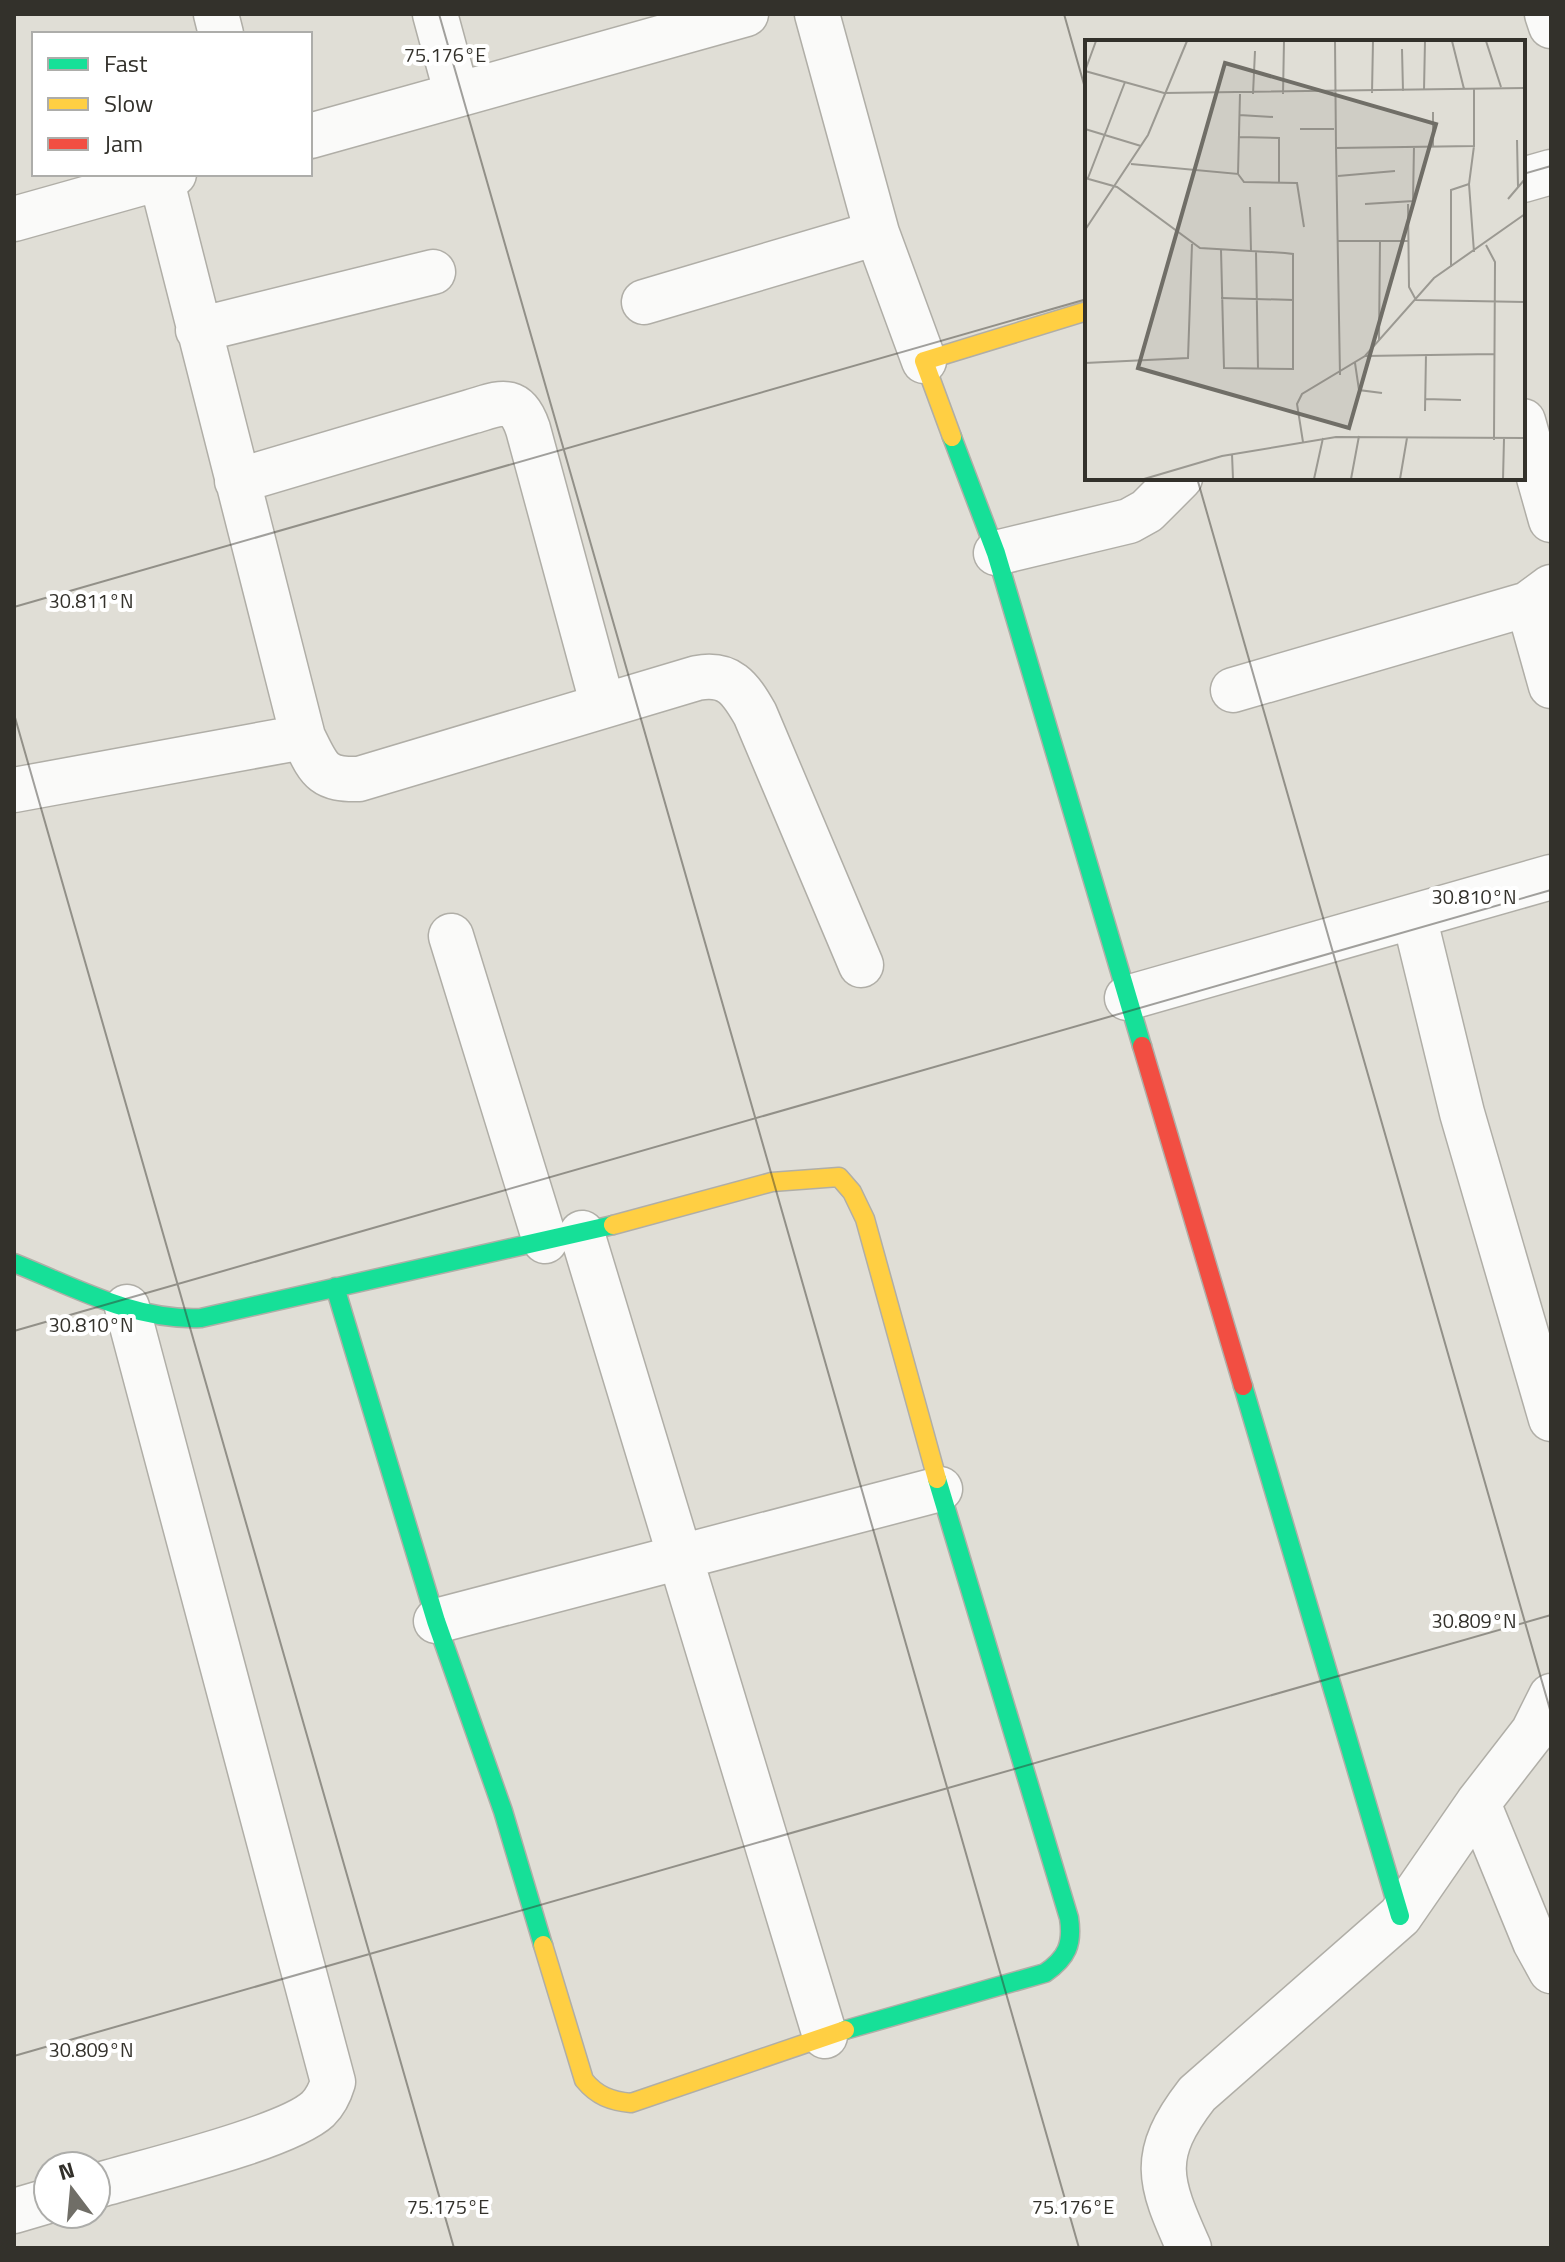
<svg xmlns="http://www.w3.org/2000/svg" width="1565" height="2262" viewBox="0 0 1565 2262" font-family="'Titillium Web',sans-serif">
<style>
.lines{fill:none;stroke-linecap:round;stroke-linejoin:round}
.street-casing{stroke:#b0aea7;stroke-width:47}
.fast-casing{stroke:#b0aea7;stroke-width:21}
.slow-casing{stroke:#b0aea7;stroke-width:21}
.jam-casing{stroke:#b0aea7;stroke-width:21}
.street{stroke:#fafaf9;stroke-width:44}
.fast{stroke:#16e098;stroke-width:18}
.slow{stroke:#ffcf43;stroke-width:18}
.jam{stroke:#f24e42;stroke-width:18}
.ticks{fill:none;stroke:#33312b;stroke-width:2;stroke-opacity:0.45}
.inset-road{fill:none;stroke:#9b9992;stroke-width:2}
.view{fill:#706e67;fill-opacity:0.15;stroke:#706e67;stroke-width:4}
.inset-edge{fill:none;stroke:#33312b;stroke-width:4}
.ticks-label{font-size:20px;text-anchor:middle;fill:#33312b;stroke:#fff;stroke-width:8;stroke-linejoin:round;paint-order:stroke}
</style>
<rect width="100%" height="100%" fill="#e0ded6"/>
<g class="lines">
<g class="street-casing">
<path id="street" d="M 216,14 L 221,34
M 435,14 L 457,95
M 817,14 L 877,233 L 924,361
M 1547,14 L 1551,26
M 310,136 L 746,14
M 1523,180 L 1551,172
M 14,219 L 174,174
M 644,302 L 877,233
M 198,330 L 433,272
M 1523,421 L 1551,520
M 237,481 L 470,412 C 499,404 516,393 528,429 L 603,706
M 996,553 L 1129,521 L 1147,511 L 1180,478
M 1528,604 L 1551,686
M 1233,690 L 1528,604 L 1551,587
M 303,737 C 319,769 321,780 359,779 L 697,678 C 729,672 740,688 755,714 L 861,965
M 14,790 L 303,737 L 161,178
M 1414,916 L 1462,1113 L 1551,1419
M 451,936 L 545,1241
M 1127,998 L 1551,877
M 582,1233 L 825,2036
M 436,1621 L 940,1489
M 1478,1803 L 1535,1942 L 1551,1971
M 96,2186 C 143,2172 287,2138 318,2109 C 326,2101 330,2092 333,2082 L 127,1307
M 14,2211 L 48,2201
M 1189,2248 C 1159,2181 1149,2156 1197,2094 L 1400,1916 L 1478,1803 L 1533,1732 L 1551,1696"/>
</g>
<g class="fast-casing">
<path id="fast" d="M 952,437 L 996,553 L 1142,1046
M 14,1263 C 74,1287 135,1321 201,1318 L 613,1225
M 335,1287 L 436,1621 L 503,1811 L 543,1945
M 1243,1386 L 1400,1916
M 845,2030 L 1045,1973 C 1067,1958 1073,1944 1069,1918 L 937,1479"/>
</g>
<g class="slow-casing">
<path id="slow" d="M 952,437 L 924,361 L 1087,311
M 613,1225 L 772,1182 L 839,1177 L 852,1192 L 865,1219 L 937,1479
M 543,1945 L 584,2080 C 597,2096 611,2101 631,2103 L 845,2030"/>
</g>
<g class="jam-casing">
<path id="jam" d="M 1142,1046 L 1243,1386"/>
</g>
<use href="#street" class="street"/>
<use href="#fast" class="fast"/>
<use href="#slow" class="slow"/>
<use href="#jam" class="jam"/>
</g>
<path class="ticks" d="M 439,14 L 1079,2248M 1064,14 L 1087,95M 1523,174 L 1551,166M 1197,478 L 1551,1713M 14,607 L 1087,299M 14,714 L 454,2248M 14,1331 L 1551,890M 14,2056 L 1551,1615"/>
<g transform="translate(1085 40)">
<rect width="440" height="440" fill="#e0ded6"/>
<path class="inset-road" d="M 11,1 L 0,31 L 79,53 L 440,48M 250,1 L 251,108M 367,1 L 379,49M 401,1 L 416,47M 317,9 L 318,51M 339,50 L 340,1M 287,53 L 288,1M 168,54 L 170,11M 198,54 L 199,1M 348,72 L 348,106M 154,75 L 188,77M 0,89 L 56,106M 215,89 L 249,89M 154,97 L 194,98 L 194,142M 432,100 L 433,147M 389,106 L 384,144 L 389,212M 46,124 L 153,134 L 155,54M 153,134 L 159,142 L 212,143 L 219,187M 253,136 L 310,131M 0,138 L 32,147 L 115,208 L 200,213 L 208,214 L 208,329 L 139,328 L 136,210M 3,138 L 40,42M 423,159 L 440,139M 280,164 L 328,161 L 329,106M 323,164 L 324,247 L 331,260 L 440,262M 165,167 L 166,212M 0,190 L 63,95 L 102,1M 253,201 L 323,201M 401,205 L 410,222 L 409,400M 171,212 L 173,329M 366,227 L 366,150 L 384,144M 136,258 L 209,260M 294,300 L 295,201M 280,316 L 409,314M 0,323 L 103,318 L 107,204M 270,323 L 274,350 L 297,353M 255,335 L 251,108 L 389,106 L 389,49M 340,359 L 376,360M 340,371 L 341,314M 218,402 L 212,364 L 217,354 L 280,316 L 349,238 L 440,174M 147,414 L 148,439M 59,439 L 137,416 L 251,397 L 440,398M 229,439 L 238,398M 266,439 L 274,396M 315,439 L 322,398M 418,439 L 419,399"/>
<path class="view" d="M 140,23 L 351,84 L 264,388 L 53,328 Z"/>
<rect width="440" height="440" class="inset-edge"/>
</g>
<g class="ticks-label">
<text x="445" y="62">75.176°E</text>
<text x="91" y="608">30.811°N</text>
<text x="1474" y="904">30.810°N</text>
<text x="91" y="1332">30.810°N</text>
<text x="1474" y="1628">30.809°N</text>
<text x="91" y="2057">30.809°N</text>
<text x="448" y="2214">75.175°E</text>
<text x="1073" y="2214">75.176°E</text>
</g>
<rect width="1565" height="2262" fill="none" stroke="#33312b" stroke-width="32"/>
<rect x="32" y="32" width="280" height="144" fill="#ffffff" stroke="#adadaa" stroke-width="2"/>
<rect x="48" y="58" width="40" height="12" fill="#16e098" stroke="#adadaa" stroke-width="2"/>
<text x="104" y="72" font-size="24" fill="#33312b">Fast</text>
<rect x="48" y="98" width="40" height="12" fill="#ffcf43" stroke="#adadaa" stroke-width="2"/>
<text x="104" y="112" font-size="24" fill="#33312b">Slow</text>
<rect x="48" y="138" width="40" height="12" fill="#f24e42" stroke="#adadaa" stroke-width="2"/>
<text x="104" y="152" font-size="24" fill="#33312b">Jam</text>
<g transform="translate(72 2190) rotate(344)"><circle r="38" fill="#ffffff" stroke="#adadaa" stroke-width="2"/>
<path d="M0-6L14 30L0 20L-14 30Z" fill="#706e67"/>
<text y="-12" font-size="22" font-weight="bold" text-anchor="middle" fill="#33312b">N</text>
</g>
</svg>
